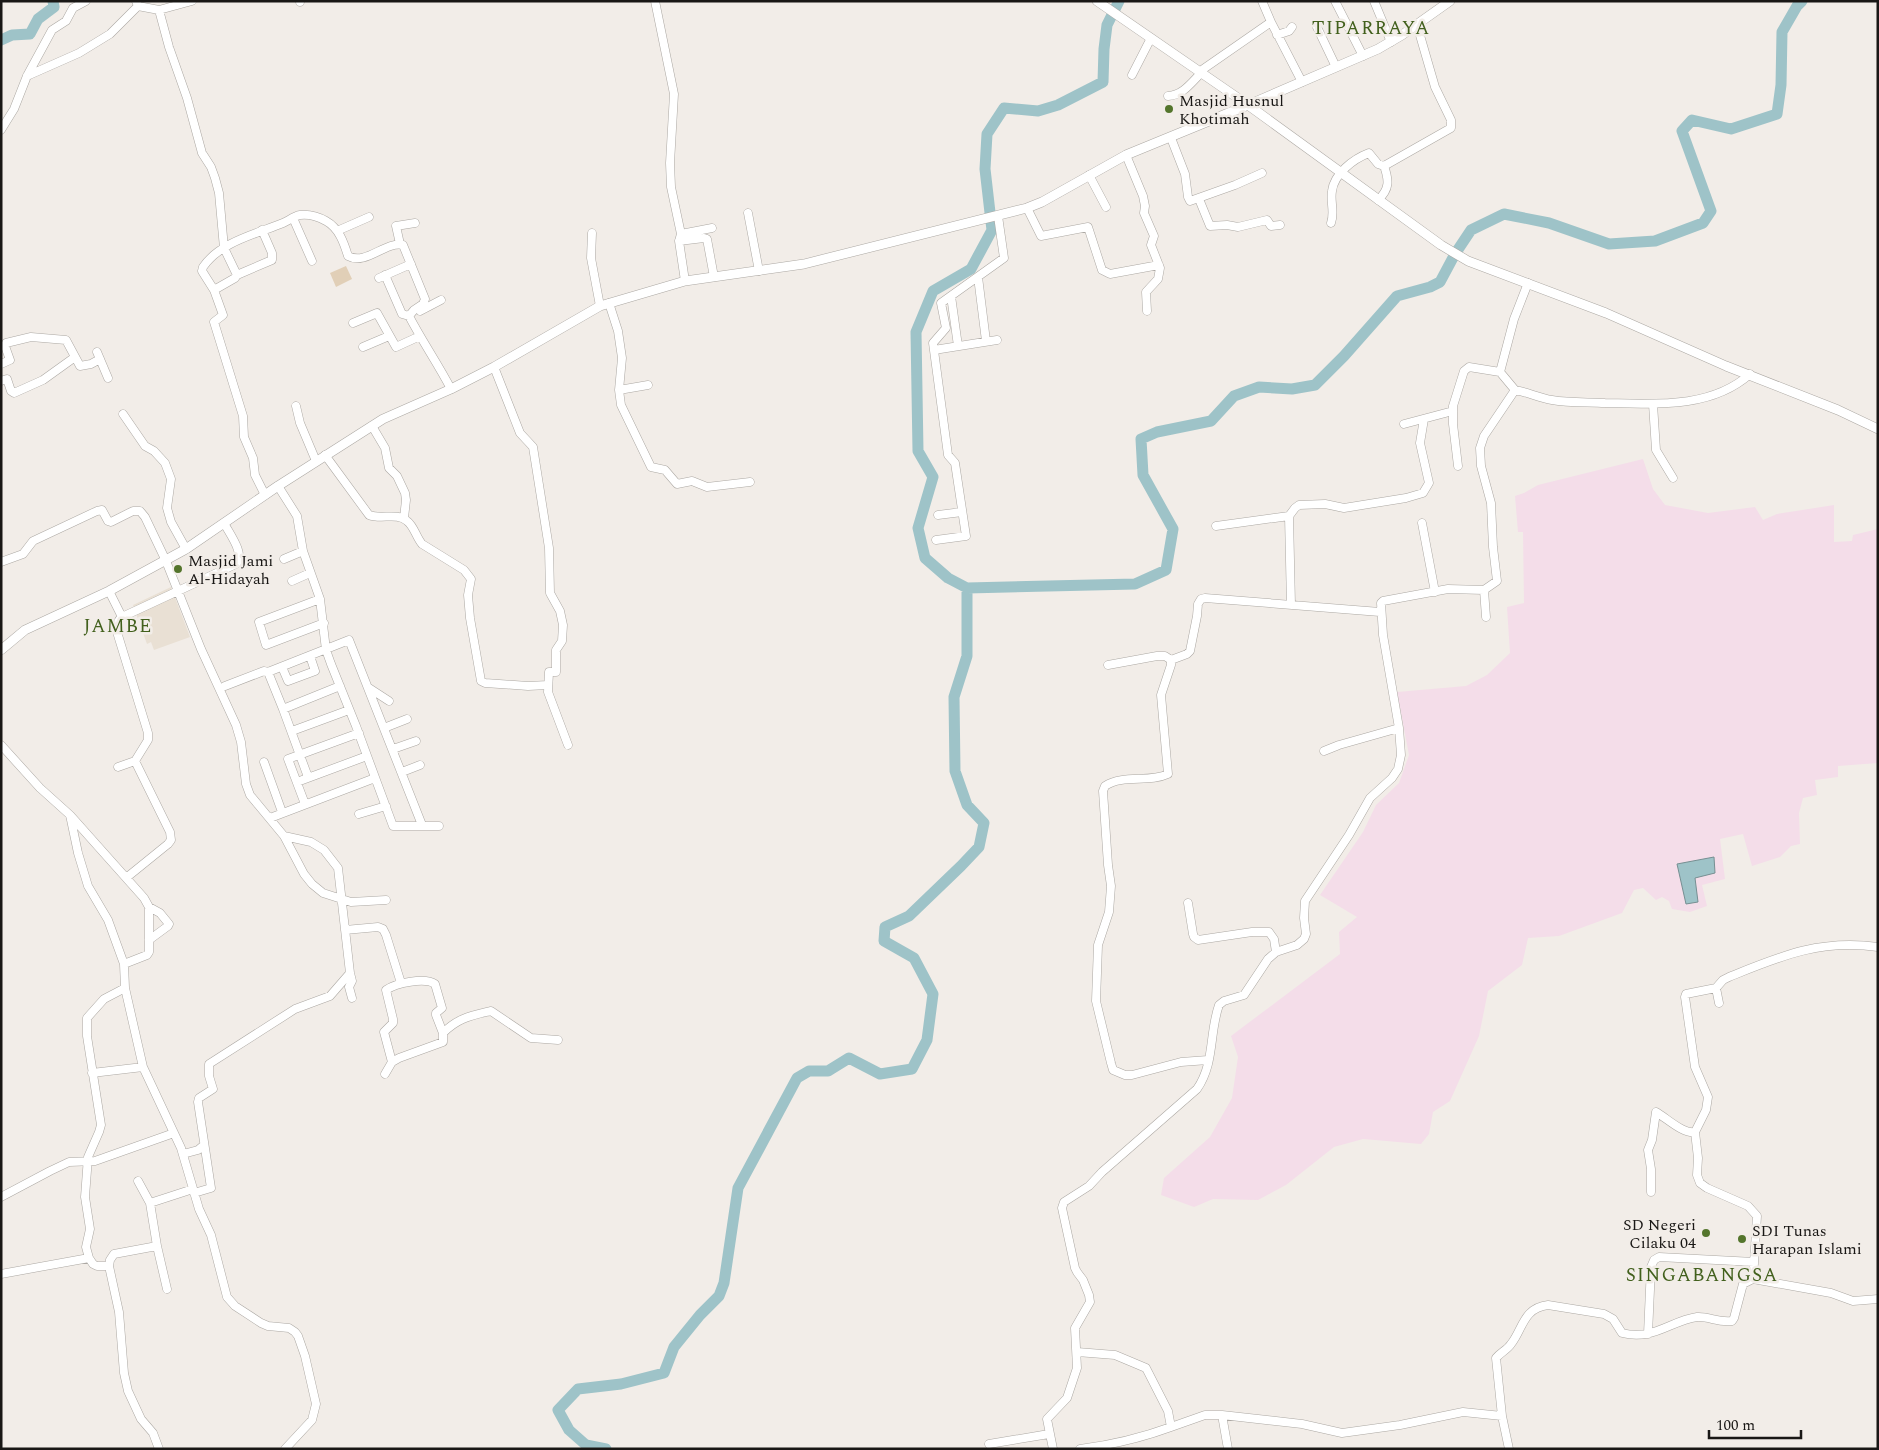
<svg xmlns="http://www.w3.org/2000/svg" width="1879" height="1450" viewBox="0 0 1879 1450" font-family="Spectral,serif">
<style>
.industrial{fill:#f4dde9}
.built{fill:#e9e0d4}
.green{fill:#e1cfb7}
.water{fill:#9ec3c8;stroke:#768f92}
.lines{fill:none;stroke-linecap:round;stroke-linejoin:round}
.river{stroke:#9ec3c8;stroke-width:11}
.minor-casing{stroke:#aca8a3;stroke-width:9}
.tertiary-casing{stroke:#aca8a3;stroke-width:10}
.minor{stroke:#fff;stroke-width:8}
.tertiary{stroke:#fff;stroke-width:9}
.poi-dot{fill:#54752c;stroke:#f2ede8;stroke-width:2}
.labels{text-anchor:middle;stroke-width:5;stroke-linejoin:round;paint-order:stroke}
.poi-label{font-size:16px;fill:#191715;stroke:#f2ede8;text-anchor:start}
.quarter-label{font-size:19px;letter-spacing:1px;fill:#42601d;stroke:#f2ede8}
</style>
<rect width="100%" height="100%" fill="#f2ede8"/>
<path class="industrial" d="M 1643,459 L 1653,489 L 1665,505 L 1708,513 L 1755,507 L 1763,520 L 1777,514 L 1834,505 L 1834,542 L 1852,541 L 1853,535 L 1878,529 L 1878,763 L 1838,766 L 1838,777 L 1815,780 L 1817,795 L 1803,798 L 1799,813 L 1800,844 L 1791,846 L 1780,857 L 1752,866 L 1743,834 L 1720,839 L 1725,879 L 1702,885 L 1707,906 L 1690,912 L 1672,909 L 1669,901 L 1662,897 L 1656,900 L 1643,888 L 1634,890 L 1622,913 L 1559,936 L 1528,938 L 1522,965 L 1488,991 L 1479,1036 L 1450,1101 L 1433,1112 L 1429,1134 L 1421,1144 L 1363,1139 L 1334,1147 L 1286,1185 L 1258,1200 L 1213,1199 L 1194,1207 L 1161,1195 L 1164,1178 L 1210,1137 L 1232,1098 L 1238,1057 L 1231,1036 L 1340,954 L 1339,932 L 1357,917 L 1320,895 L 1363,832 L 1376,805 L 1399,783 L 1409,755 L 1397,692 L 1466,686 L 1487,675 L 1510,653 L 1507,607 L 1524,603 L 1523,532 L 1518,532 L 1515,496 L 1524,493 L 1538,485 Z"/>
<path class="built" d="M 171,587 L 190,637 L 154,650 L 151,642 L 147,644 L 133,605 Z"/>
<path class="green" d="M 346,266 L 352,279 L 336,287 L 330,273 Z"/>
<path class="water" d="M 1714,857 L 1715,873 L 1695,878 L 1698,902 L 1686,904 L 1677,864 Z"/>
<g class="lines">
<path class="river" d="M 1119,1 L 1107,25 L 1104,49 L 1103,82 L 1058,105 L 1038,111 L 1004,108 L 987,134 L 985,169 L 992,230 L 971,269 L 933,291 L 916,332 L 918,451 L 933,477 L 918,528 L 925,558 L 948,578 L 967,588 L 1135,584 L 1166,570 L 1173,529 L 1143,475 L 1141,439 L 1157,432 L 1211,421 L 1234,396 L 1259,387 L 1292,389 L 1315,385 L 1344,356 L 1397,296 L 1430,287 L 1440,282 L 1455,254 L 1471,230 L 1504,214 L 1549,223 L 1609,244 L 1655,241 L 1703,223 L 1711,211 L 1682,131 L 1692,120 L 1731,129 L 1777,114 L 1781,85 L 1782,32 L 1797,6 L 1802,1
M 1,40 L 12,35 L 30,34 L 38,19 L 54,7 L 53,1
M 606,1449 L 586,1445 L 569,1430 L 558,1410 L 578,1389 L 621,1384 L 664,1373 L 674,1347 L 700,1315 L 719,1296 L 724,1283 L 738,1188 L 797,1078 L 809,1071 L 828,1071 L 849,1058 L 880,1074 L 912,1069 L 927,1040 L 933,994 L 914,958 L 884,941 L 885,927 L 909,916 L 961,866 L 979,847 L 984,823 L 967,805 L 955,771 L 954,697 L 967,656 L 967,588"/>
<g class="minor-casing">
<path id="minor" d="M 136,1 L 138,6 L 159,10 L 192,1
M 300,1 L 300,2
M 655,1 L 674,94 L 670,163 L 671,187 L 681,234 L 679,241 L 685,281
M 1262,1 L 1271,22
M 1335,1 L 1363,56
M 1374,1 L 1391,42
M 159,10 L 169,47 L 187,98 L 202,153 L 211,167 L 215,178 L 219,193 L 224,248 L 237,275 L 235,278 L 214,290 L 223,315 L 214,322 L 243,416 L 244,437 L 253,458 L 255,475 L 265,495
M 1316,25 L 1336,67
M 1277,35 L 1289,31 L 1292,27
M 1199,72 L 1271,22 L 1302,82
M 1132,75 L 1151,38
M 27,76 L 79,53 L 110,34 L 138,6
M 1168,96 C 1183,95 1191,83 1201,73
M 1,130 L 14,109 L 27,76 L 52,30 L 66,21 L 73,8 L 86,1
M 1171,138 L 1185,174 L 1188,197 L 1190,201 L 1235,185 L 1262,173
M 1126,155 L 1143,196 L 1145,206 L 1144,213 L 1154,236 L 1151,245 L 1160,268 L 1158,279 L 1146,292 L 1147,311
M 1089,175 L 1106,207
M 1199,199 L 1210,226 L 1227,225 L 1238,227 L 1267,220 L 1271,226 L 1280,225
M 1378,200 C 1390,189 1389,180 1384,166
M 1027,208 L 1041,236 L 1088,227 L 1102,270 L 1110,274 L 1159,265
M 748,213 L 759,271
M 293,218 L 312,261
M 1331,223 C 1335,212 1330,202 1332,191 C 1334,174 1353,159 1369,153 L 1378,164 L 1384,166 L 1451,128 L 1451,120 L 1435,87 L 1417,25
M 337,231 L 369,217
M 592,233 L 591,258 L 600,306
M 681,234 L 712,228
M 679,241 L 704,238 L 707,239 L 714,277
M 400,244 L 396,226 L 415,223
M 237,275 L 272,260 L 272,253 L 262,230
M 385,275 L 402,314 L 409,316 C 422,341 438,364 451,389
M 978,277 L 986,341
M 379,278 L 411,264
M 214,290 L 202,271 L 203,267 C 220,242 256,234 283,223 C 288,221 294,216 300,215 C 309,214 319,217 326,221 C 339,228 344,243 348,256 C 366,266 385,241 403,245 L 425,299 L 423,304 L 414,310 L 409,316
M 951,296 L 958,346
M 609,303 L 618,331 L 622,358 L 619,390 L 621,405 L 651,467 L 665,470 L 677,484 L 692,481 L 707,487 L 750,482
M 420,311 L 441,300
M 353,323 L 377,313 L 396,347 L 420,336
M 363,347 L 389,336
M 934,350 L 997,340
M 97,352 L 108,378
M 1,364 L 10,360 L 5,346 L 6,343 L 31,337 L 66,340 L 80,366 L 91,364 L 100,359
M 494,367 L 520,433 L 533,447 L 549,548 L 550,593 L 560,611 L 563,625 L 562,641 L 556,650 L 556,672 L 549,672 L 548,692 L 568,745
M 1,381 L 7,379 L 11,391 L 14,393 L 43,380 L 75,357
M 619,390 L 648,385
M 1515,390 C 1527,392 1539,398 1552,400 C 1569,403 1588,402 1605,403 C 1654,404 1711,409 1750,374
M 1515,390 L 1500,372 L 1514,319 L 1528,283
M 1653,404 L 1656,450 L 1673,478
M 296,406 L 300,423 L 316,461
M 123,414 L 145,446 L 154,451 L 165,463 L 171,479 L 167,508 L 171,522 L 186,549
M 1404,424 L 1453,411
M 372,426 L 385,448 L 389,468 L 397,476 L 405,493 L 406,500 L 404,518
M 325,455 L 369,515 C 381,520 397,512 407,521 C 414,526 416,537 422,544 L 464,570 L 471,579 L 468,595 L 470,618 L 481,681 L 485,683 L 528,686 L 548,685
M 1458,466 L 1453,424 L 1453,406 L 1464,371 L 1469,367 L 1500,372
M 278,486 L 297,516 L 303,551 L 320,599 L 326,650 L 331,664 L 356,726 L 393,826 L 439,826
M 938,515 L 962,512
M 1422,523 L 1435,592
M 1216,526 L 1289,516
M 936,540 L 966,536 L 955,463 L 948,455 L 933,343 L 946,328 L 941,303 L 1004,258 L 998,216
M 284,559 L 303,551
M 1,562 L 23,554 L 33,541 L 97,511 L 102,510 L 108,521 L 111,522 L 133,511 L 140,511 L 145,517 L 166,561 L 201,649 L 236,725 L 241,742 L 246,784 L 250,795 L 284,836 L 311,842 L 324,850 L 338,868 L 350,973 L 352,981 L 349,987 L 352,998
M 292,581 L 310,573
M 1484,590 L 1486,617
M 109,591 L 122,617 L 119,620 L 117,632 L 148,733 L 148,740 L 135,761 L 118,767
M 320,599 L 259,622 L 266,645 L 324,623
M 1291,605 L 1289,516 L 1295,508 L 1299,505 L 1325,504 L 1344,508 L 1406,498 L 1423,493 L 1429,483 L 1420,443 L 1424,419
M 122,617 L 236,564 C 246,555 229,533 224,523
M 1171,660 L 1187,654 L 1190,651 L 1197,616 L 1198,604 L 1201,599 L 1205,598 L 1380,612
M 1108,665 L 1157,656 L 1165,656 L 1171,660 L 1171,665 L 1161,695 L 1168,774 C 1149,783 1123,774 1105,786 L 1103,791 L 1108,865 L 1111,886 L 1109,912 L 1098,945 L 1096,1001 L 1111,1063 L 1113,1070 L 1125,1075 L 1132,1075 L 1181,1062 L 1208,1060
M 282,667 L 288,681 L 315,671 L 310,656
M 225,686 L 264,671 L 268,672
M 369,688 L 389,701
M 283,709 L 340,686
M 384,728 L 407,719
M 292,731 L 349,710
M 1,745 L 40,788 L 70,815 L 78,853 L 88,886 L 108,920 L 124,964 L 125,988 L 143,1067 L 181,1148 L 199,1209 L 211,1235 L 227,1297 L 235,1306 L 261,1323 L 268,1326 L 289,1328 L 295,1332 L 298,1336 L 305,1356 L 316,1404 L 312,1420 L 285,1449
M 393,749 L 416,741
M 1324,751 L 1339,745 L 1399,728
M 264,762 L 282,812
M 402,772 L 420,765
M 308,777 L 283,709 L 268,672 L 349,640 L 422,825
M 297,782 L 367,756
M 305,804 L 288,759 L 359,733
M 359,814 L 386,806
M 70,815 L 144,898 L 149,907 L 149,952 L 147,955 L 124,964
M 270,818 L 375,778
M 284,836 L 304,874 L 312,884 L 323,893 L 351,902 L 386,900
M 126,878 L 168,844 L 171,840 L 170,832 L 135,761
M 1188,903 L 1193,934 L 1194,937 L 1198,940 L 1252,932 L 1269,932 L 1274,939 L 1276,952
M 345,930 L 378,927 L 383,929 L 386,935 L 401,983
M 149,940 L 168,926 L 169,924 L 160,913 L 149,907
M 1716,988 L 1719,1003
M 443,1033 C 458,1018 470,1016 491,1011 L 531,1038 L 558,1040
M 92,1073 L 143,1067
M 385,1074 L 392,1062 L 399,1058 L 443,1042 L 443,1033 L 436,1015 L 436,1013 L 442,1008 L 435,984 C 425,977 396,983 386,990 L 393,1019 L 393,1023 L 384,1032 L 392,1062
M 183,1154 L 198,1150 L 204,1145
M 138,1181 L 150,1203 L 157,1246 L 114,1254 L 110,1260 L 109,1266 L 119,1312 L 124,1373 L 128,1391 L 141,1419 L 153,1433 L 159,1449
M 1651,1192 L 1651,1169 L 1648,1150 L 1652,1140 L 1656,1112 C 1668,1119 1683,1134 1695,1132
M 194,1193 L 211,1188 L 198,1102 L 199,1098 L 213,1089 L 209,1076 L 209,1064 L 295,1009 L 330,996 L 350,973
M 1,1197 L 50,1171 L 69,1162 L 95,1161 L 174,1133
M 150,1203 L 193,1189
M 157,1246 L 167,1289
M 109,1266 L 97,1266 L 93,1264 L 89,1258 L 86,1247 L 90,1229 L 85,1197 L 88,1157 L 99,1132 L 101,1125 L 87,1036 L 87,1018 L 104,999 L 125,988
M 1,1274 L 89,1258
M 1753,1279 L 1757,1216 L 1748,1206 L 1707,1188 L 1700,1183 L 1697,1175 L 1698,1158 L 1695,1132 L 1706,1110 L 1708,1097 L 1695,1067 L 1685,997 L 1686,994 L 1716,988 L 1723,980 L 1729,977 C 1781,956 1820,939 1878,947
M 1648,1334 L 1651,1267 L 1654,1260 L 1659,1257 L 1754,1262
M 1077,1352 L 1115,1355 L 1146,1368 L 1168,1411 L 1171,1427 L 1205,1415 L 1222,1415 L 1302,1424 L 1342,1433 L 1400,1425 L 1463,1412 L 1502,1416 L 1509,1449
M 1222,1415 L 1228,1449
M 1502,1416 L 1496,1358 C 1501,1352 1507,1350 1511,1344 C 1523,1329 1523,1308 1548,1305 L 1604,1314 L 1613,1319 L 1622,1333 C 1653,1341 1670,1321 1697,1317 C 1709,1316 1718,1323 1732,1321 L 1734,1318 L 1743,1284 L 1753,1279 L 1831,1293 L 1853,1301 L 1878,1299
M 989,1444 L 1049,1434
M 1053,1449 L 1047,1419 L 1067,1398 L 1077,1368 L 1075,1328 L 1090,1302 L 1089,1295 L 1083,1280 L 1077,1272 L 1075,1268 L 1062,1208 L 1064,1202 L 1089,1186 L 1102,1172 L 1197,1089 C 1215,1063 1209,1033 1219,1005 L 1224,1001 L 1244,995 L 1268,959 L 1276,952 L 1297,945 L 1304,939 L 1306,934 L 1304,918 L 1305,901 L 1349,835 L 1370,798 L 1392,778 L 1398,769 L 1401,755 L 1399,728 L 1383,635 L 1381,603 L 1383,601 L 1448,589 L 1484,590 L 1497,581 L 1493,547 L 1491,503 L 1481,466 L 1480,448 L 1484,436 L 1515,390
M 1080,1449 C 1111,1445 1141,1438 1171,1427"/>
</g>
<g class="tertiary-casing">
<path id="tertiary" d="M 1097,1 L 1248,105 L 1378,49 L 1402,35 L 1450,1
M 1,650 L 25,630 L 109,591 L 186,549 L 278,486 L 383,419 L 451,389 L 494,367 L 600,306 L 685,281 L 804,264 L 1027,208 L 1042,202 L 1126,155 L 1248,105 L 1441,245 L 1468,261 L 1606,313 L 1726,366 L 1838,410 L 1878,429"/>
</g>
<use href="#minor" class="minor"/>
<use href="#tertiary" class="tertiary"/>
</g>
<g class="poi-dot">
<circle cx="1169" cy="109" r="5"/>
<circle cx="178" cy="569" r="5"/>
<circle cx="1706" cy="1233" r="5"/>
<circle cx="1742" cy="1239" r="5"/>
</g>
<g class="labels">
<g class="poi-label">
<text x="1179" y="106">Masjid Husnul<tspan x="1179" dy="18">Khotimah</tspan></text>
<text x="188" y="566">Masjid Jami<tspan x="188" dy="18">Al-Hidayah</tspan></text>
<text x="1696" y="1230" text-anchor="end">SD Negeri<tspan x="1696" dy="18">Cilaku 04</tspan></text>
<text x="1752" y="1236">SDI Tunas<tspan x="1752" dy="18">Harapan Islami</tspan></text>
</g>
<g class="quarter-label">
<text x="1371" y="34">TIPARRAYA</text>
<text x="118" y="632">JAMBE</text>
<text x="1702" y="1281">SINGABANGSA</text>
</g>
</g>
<rect width="1879" height="1450" fill="none" stroke="#191715" stroke-width="5"/>
<path d="M1709 1430v8h92v-8" fill="none" stroke="#191715" stroke-width="2.5"/>
<text x="1716" y="1430" font-size="15" fill="#191715" stroke="#f2ede8" stroke-width="4" paint-order="stroke">100 m</text>
</svg>
